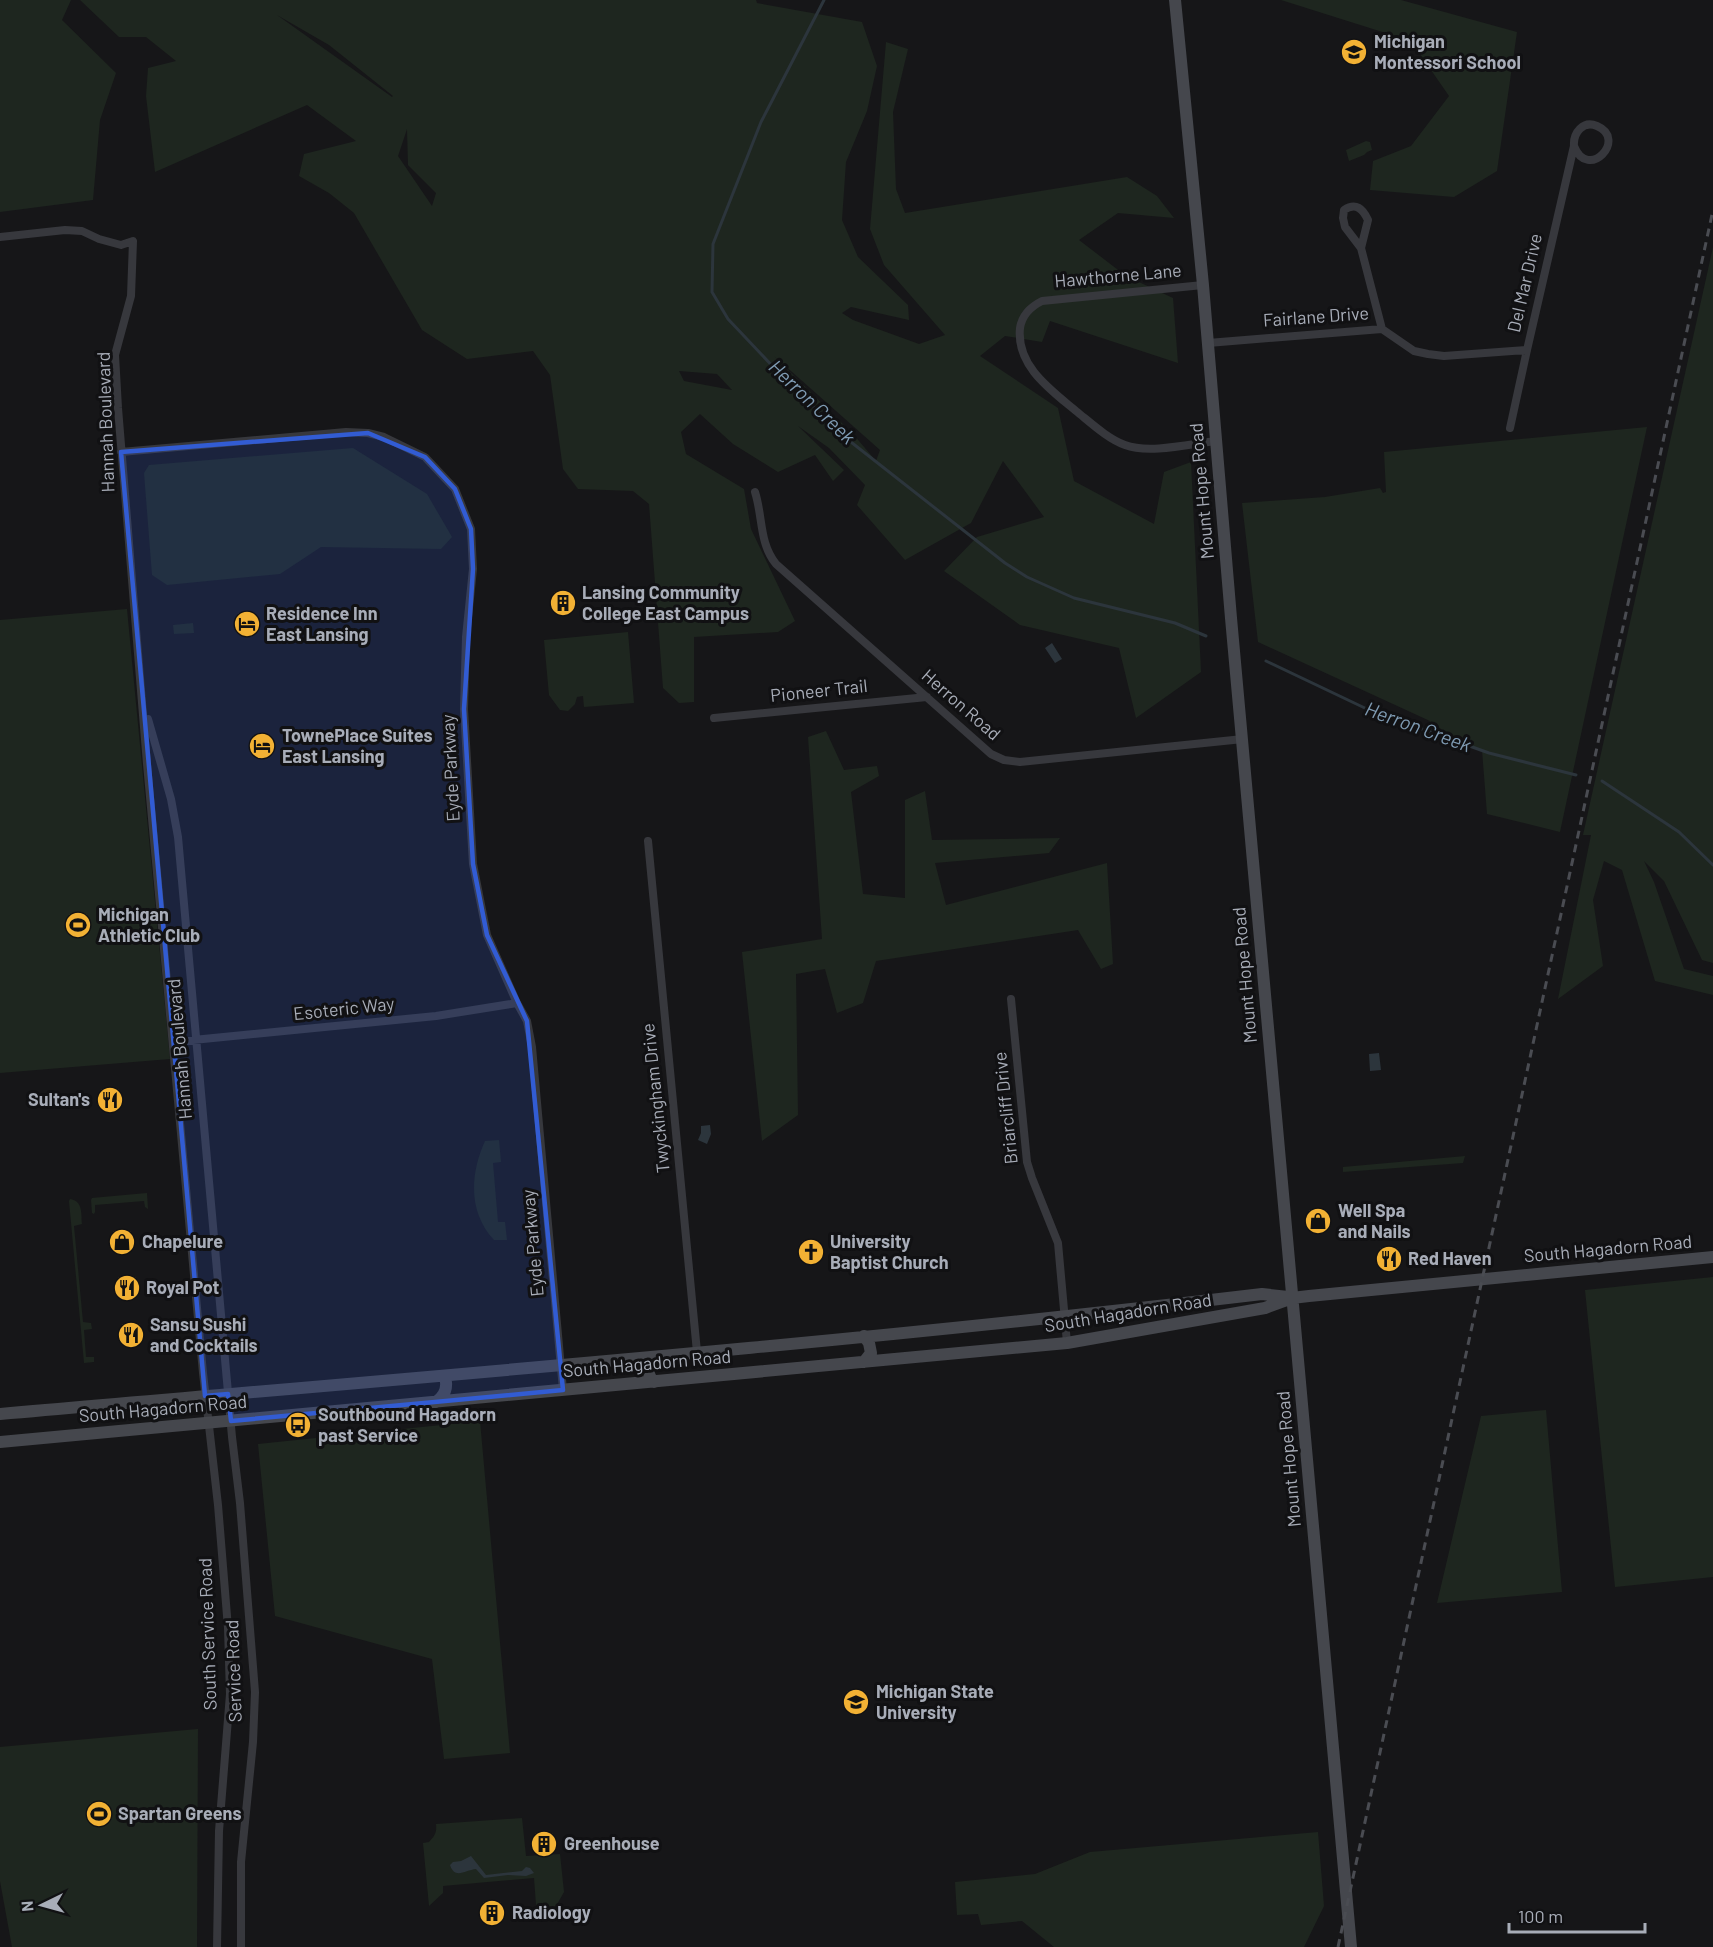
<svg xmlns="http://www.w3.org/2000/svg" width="1713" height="1947" viewBox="0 0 1713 1947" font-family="Barlow,sans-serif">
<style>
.green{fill:#1e261f;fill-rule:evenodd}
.water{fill:#2c353c}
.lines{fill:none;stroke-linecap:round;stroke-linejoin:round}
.stream{stroke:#2c353c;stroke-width:3}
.street{stroke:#37383d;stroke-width:8}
.secondary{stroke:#45474d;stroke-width:12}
.rail{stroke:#4a4c52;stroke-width:3;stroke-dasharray:8 6;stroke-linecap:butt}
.marked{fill:#325cd3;fill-opacity:0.2;stroke:#325cd3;stroke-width:4.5;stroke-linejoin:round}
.labels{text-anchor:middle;stroke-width:6;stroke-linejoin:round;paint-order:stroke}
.poi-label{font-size:18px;font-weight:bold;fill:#a8adb8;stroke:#111113;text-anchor:start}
.street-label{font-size:18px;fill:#a8adb8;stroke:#111113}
.water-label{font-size:20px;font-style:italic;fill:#7f9bb3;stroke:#111113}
</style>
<rect width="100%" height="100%" fill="#161618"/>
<path class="green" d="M 0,0 L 71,0 L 62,20 L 116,73 L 100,120 L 93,200 L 0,212 Z
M 80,0 L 756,0 L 757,3 L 862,22 L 877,66 L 867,111 L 846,162 L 842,220 L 858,257 L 908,305 L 909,320 L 851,307 L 842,313 L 853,320 L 919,344 L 945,335 L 884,265 L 870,229 L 886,42 L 908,49 L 893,112 L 896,189 L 905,213 L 1127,177 L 1157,196 L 1174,218 L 1118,213 L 1079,240 L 1126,276 L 1173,298 L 1178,363 L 1050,321 L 1042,342 L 1005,336 L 980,356 L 1058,408 L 1074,481 L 1154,524 L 1164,472 L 1191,462 L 1201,672 L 1136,718 L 1119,648 L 1020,625 L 944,571 L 977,537 L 1044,517 L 1003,461 L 971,523 L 905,560 L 857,505 L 865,485 L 829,448 L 798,426 L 844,470 L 833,481 L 815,455 L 778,472 L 733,444 L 700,414 L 681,432 L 686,454 L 744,489 L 751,529 L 795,621 L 778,632 L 694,637 L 694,702 L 679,703 L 663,688 L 649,504 L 633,491 L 578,489 L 563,469 L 550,375 L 533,351 L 467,359 L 422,330 L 354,213 L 329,193 L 299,176 L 304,154 L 356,141 L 307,105 L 155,172 L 146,96 L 148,68 L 176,61 L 146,37 L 119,37 ZM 277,15 L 329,45 L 393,96 L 392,97 ZM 407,129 L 408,165 L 436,193 L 432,206 L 398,156 ZM 774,356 L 880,450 L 876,461 L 853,434 ZM 679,371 L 717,374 L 732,390 L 684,381 Z
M 1281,0 L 1401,0 L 1517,32 L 1497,171 L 1454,197 L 1370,190 L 1373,161 L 1411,146 L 1449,96 L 1411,41 Z
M 1366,141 L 1370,142 L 1372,150 L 1367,152 L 1364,155 L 1349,161 L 1346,150 Z
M 1713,247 L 1713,963 L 1702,960 L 1664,881 L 1644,861 L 1654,882 L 1684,969 L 1713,976 L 1713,995 L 1655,981 L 1622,870 L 1604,861 L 1593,900 L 1603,966 L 1558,999 L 1591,835 L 1583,835 Z
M 1647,427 L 1560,832 L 1487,814 L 1482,750 L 1425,730 L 1430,721 L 1258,642 L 1242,503 L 1325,497 L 1380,488 L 1383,493 L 1386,492 L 1384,452 Z
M 353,448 L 427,494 L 452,537 L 441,549 L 321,547 L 280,574 L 167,585 L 152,575 L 144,473 L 149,465 Z
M 127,609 L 170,1059 L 0,1073 L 0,620 Z
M 193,623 L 194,633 L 174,634 L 173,625 Z
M 628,632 L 634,703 L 584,707 L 583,696 L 577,697 L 575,704 L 568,711 L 560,710 L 549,695 L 544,640 Z
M 826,731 L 844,770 L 877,766 L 879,776 L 851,792 L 863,894 L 905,898 L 905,800 L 925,791 L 932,840 L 1060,838 L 1049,853 L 935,863 L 946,905 L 1107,863 L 1113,964 L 1101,969 L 1078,930 L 876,961 L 863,1003 L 837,1013 L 825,969 L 796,974 L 798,1115 L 762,1141 L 742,952 L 822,939 L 808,737 Z
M 499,1140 L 501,1162 L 493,1163 L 498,1222 L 505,1222 L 507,1240 L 494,1240 C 468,1212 470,1174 485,1141 Z
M 1465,1156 L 1463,1163 L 1343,1172 L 1343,1167 Z
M 147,1193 L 148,1209 L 145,1207 L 144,1201 L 95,1205 L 95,1212 L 94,1214 L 92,1213 L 91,1200 L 92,1198 Z
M 70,1199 C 83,1201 81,1213 82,1224 L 74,1226 L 83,1322 L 91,1323 L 92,1329 L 84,1330 L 86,1357 L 94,1357 L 94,1362 L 84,1363 L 69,1201 Z
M 1713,1277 L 1713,1577 L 1615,1587 L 1585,1290 Z
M 1546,1410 L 1562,1592 L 1437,1603 L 1481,1416 Z
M 480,1421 L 510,1753 L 444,1759 L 432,1659 L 275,1616 L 258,1444 Z
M 198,1729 L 197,1947 L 12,1947 L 0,1881 L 0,1747 Z
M 522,1818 L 526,1856 L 560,1854 L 564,1892 L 551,1915 L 546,1908 L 536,1905 L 534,1878 L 443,1886 L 443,1893 L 429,1906 L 423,1843 L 429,1842 C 435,1836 437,1832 436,1824 Z
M 1318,1832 L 1324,1906 L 1304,1947 L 1054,1947 L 1022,1921 L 981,1925 L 978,1914 L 957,1915 L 955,1882 L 1035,1874 L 1090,1852 Z"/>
<path class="water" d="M 1052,643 L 1062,659 L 1055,663 L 1045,648 Z
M 1379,1053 L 1381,1070 L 1370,1071 L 1369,1054 Z
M 710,1125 L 711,1134 L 707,1144 L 698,1140 L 701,1133 L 701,1126 Z
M 471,1856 L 486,1875 L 522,1871 L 526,1867 L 530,1868 L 534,1873 L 526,1876 L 508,1875 L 484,1878 L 476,1869 C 465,1870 455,1880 450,1865 L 453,1862 L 461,1861 Z"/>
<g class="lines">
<path class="stream" d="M 824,0 L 761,122 L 713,244 L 712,292 L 728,319 L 778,372 L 842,435 L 1005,563 L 1027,577 L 1074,598 L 1175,623 L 1206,636
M 1266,661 L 1369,710 L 1489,753 L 1576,775
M 1602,781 L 1679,832 L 1713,865"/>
<path class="street" d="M 0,237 L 65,230 L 82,231 L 99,239 L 121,245 L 133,241 L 131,296 L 115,355 L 118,408 L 147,764 L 203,1373 L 218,1505 L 228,1628 L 230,1694 L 219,1831 L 217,1947
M 1361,248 L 1368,220 C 1363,209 1356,202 1344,210 L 1343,218 L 1345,227 L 1361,248 L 1382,329
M 1203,285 L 1042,301 C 1030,307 1022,315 1020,328 C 1016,366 1051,390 1076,411 C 1091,423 1108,439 1125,445 C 1149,454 1190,444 1216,441
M 1208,343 L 1382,329 L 1414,351 L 1428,354 L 1444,356 L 1527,350
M 1510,428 L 1527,350 L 1574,146 C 1573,133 1583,120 1597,126 C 1628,139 1588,182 1574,146
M 121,452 L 346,432 L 368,433 L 384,437 L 425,457 L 455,489 L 471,529 L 473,569 L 466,637 L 464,709 L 473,864 L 487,935 L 517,1003 L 527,1021 L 532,1047 L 563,1390
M 755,492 C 763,517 759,543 776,564 L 991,754 L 1004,760 L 1020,762 L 1243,739
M 714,718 L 927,697
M 148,719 L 171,799 L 178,837 L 232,1437 L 240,1503 L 255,1692 L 253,1742 L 241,1862 L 241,1947
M 648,841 L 697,1352
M 1011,999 L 1027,1162 L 1032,1178 L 1058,1243 L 1067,1343
M 173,1042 L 436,1016 L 517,1003"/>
<path class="secondary" d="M 1175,0 L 1203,285 L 1231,618 L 1351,1947
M 652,1357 C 648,1366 646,1374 654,1382
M 864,1362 L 871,1353 L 869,1343 L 864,1336
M 436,1402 C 445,1396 448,1387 445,1377
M 0,1414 C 421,1377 842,1344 1262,1294 L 1288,1297
M 0,1442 L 1067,1343 L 1265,1308 L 1292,1298 L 1309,1296 L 1713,1257"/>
<path class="rail" d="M 1338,1947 L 1713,210"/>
</g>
<path class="marked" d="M 368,433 L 425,457 L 455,489 L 471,529 L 473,569 L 464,709 L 473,864 L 487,935 L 527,1021 L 563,1390 L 231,1421 L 228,1394 L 205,1396 L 121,452 Z"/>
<defs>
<g id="school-disc" transform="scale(1.35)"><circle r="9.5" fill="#f2b134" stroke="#111113"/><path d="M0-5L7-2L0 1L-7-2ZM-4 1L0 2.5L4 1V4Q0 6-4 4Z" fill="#111"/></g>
<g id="building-disc" transform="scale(1.35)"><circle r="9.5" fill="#f2b134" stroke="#111113"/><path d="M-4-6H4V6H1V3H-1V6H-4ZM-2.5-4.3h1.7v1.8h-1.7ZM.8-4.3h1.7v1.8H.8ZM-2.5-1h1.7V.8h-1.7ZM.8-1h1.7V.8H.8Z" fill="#111"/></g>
<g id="hotel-disc" transform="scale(1.35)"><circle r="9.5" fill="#f2b134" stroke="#111113"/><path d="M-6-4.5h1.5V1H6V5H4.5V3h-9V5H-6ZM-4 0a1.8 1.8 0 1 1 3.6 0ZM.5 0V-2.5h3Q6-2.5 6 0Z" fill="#111"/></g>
<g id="stadium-disc" transform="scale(1.35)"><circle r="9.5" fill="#f2b134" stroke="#111113"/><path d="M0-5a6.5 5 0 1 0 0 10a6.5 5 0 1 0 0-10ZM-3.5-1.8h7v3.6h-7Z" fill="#111"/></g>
<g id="restaurant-disc" transform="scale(1.35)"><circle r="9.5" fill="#f2b134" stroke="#111113"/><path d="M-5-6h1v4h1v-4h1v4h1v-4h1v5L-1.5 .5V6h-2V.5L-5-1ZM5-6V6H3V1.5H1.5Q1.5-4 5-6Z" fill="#111"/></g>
<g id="shop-disc" transform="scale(1.35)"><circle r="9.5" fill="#f2b134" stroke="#111113"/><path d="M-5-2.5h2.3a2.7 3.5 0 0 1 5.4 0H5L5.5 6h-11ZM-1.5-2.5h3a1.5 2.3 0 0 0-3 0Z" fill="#111"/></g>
<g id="church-disc" transform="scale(1.35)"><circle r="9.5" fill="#f2b134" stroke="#111113"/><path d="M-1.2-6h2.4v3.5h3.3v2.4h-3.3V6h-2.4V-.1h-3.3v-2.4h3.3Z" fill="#111"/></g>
<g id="bus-disc" transform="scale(1.35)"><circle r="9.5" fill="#f2b134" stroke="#111113"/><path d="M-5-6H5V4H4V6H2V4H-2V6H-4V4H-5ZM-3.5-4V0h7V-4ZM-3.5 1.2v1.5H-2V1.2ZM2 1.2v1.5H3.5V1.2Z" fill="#111"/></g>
<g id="university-disc" transform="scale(1.35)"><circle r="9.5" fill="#f2b134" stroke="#111113"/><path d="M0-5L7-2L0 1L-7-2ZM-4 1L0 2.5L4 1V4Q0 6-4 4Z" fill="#111"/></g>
</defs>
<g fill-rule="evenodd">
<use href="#school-disc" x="1354" y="52"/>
<use href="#building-disc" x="563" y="603"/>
<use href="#hotel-disc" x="247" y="624"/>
<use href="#hotel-disc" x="262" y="746"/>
<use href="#stadium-disc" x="78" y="925"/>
<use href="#restaurant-disc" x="110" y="1100"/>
<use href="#shop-disc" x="1318" y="1221"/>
<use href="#shop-disc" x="122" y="1242"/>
<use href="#church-disc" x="811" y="1252"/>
<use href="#restaurant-disc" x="1389" y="1259"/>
<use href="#restaurant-disc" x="127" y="1288"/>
<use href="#restaurant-disc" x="131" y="1335"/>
<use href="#bus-disc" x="298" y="1425"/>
<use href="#university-disc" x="856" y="1702"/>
<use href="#stadium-disc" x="99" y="1814"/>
<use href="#building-disc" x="544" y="1844"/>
<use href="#building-disc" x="492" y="1913"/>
</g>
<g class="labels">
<g class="poi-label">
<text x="1374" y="48">Michigan<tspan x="1374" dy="21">Montessori School</tspan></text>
<text x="582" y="599">Lansing Community<tspan x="582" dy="21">College East Campus</tspan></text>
<text x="266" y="620">Residence Inn<tspan x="266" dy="21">East Lansing</tspan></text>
<text x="282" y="742">TownePlace Suites<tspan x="282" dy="21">East Lansing</tspan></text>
<text x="98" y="921">Michigan<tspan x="98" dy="21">Athletic Club</tspan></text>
<text x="90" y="1106" text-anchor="end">Sultan's</text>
<text x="1338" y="1217">Well Spa<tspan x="1338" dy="21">and Nails</tspan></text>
<text x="142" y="1248">Chapelure</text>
<text x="830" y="1248">University<tspan x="830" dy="21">Baptist Church</tspan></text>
<text x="1408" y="1265">Red Haven</text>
<text x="146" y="1294">Royal Pot</text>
<text x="150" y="1331">Sansu Sushi<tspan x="150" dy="21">and Cocktails</tspan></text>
<text x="318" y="1421">Southbound Hagadorn<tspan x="318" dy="21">past Service</tspan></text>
<text x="876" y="1698">Michigan State<tspan x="876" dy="21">University</tspan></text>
<text x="118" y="1820">Spartan Greens</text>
<text x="564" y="1850">Greenhouse</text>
<text x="512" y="1919">Radiology</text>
</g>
<g class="street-label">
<text transform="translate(1118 276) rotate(-5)" y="6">Hawthorne Lane</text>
<text transform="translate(1525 283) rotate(-77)" y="6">Del Mar Drive</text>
<text transform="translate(1316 317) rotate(-4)" y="6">Fairlane Drive</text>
<text transform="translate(106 422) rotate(-92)" y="6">Hannah Boulevard</text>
<text transform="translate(1202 491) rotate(-95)" y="6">Mount Hope Road</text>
<text transform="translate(819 691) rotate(-6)" y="6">Pioneer Trail</text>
<text transform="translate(961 705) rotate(41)" y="6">Herron Road</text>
<text transform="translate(451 768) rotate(-93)" y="6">Eyde Parkway</text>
<text transform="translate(1245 975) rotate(-95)" y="6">Mount Hope Road</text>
<text transform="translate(344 1009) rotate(-6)" y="6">Esoteric Way</text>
<text transform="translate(180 1049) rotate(-95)" y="6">Hannah Boulevard</text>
<text transform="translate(656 1098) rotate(-96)" y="6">Twyckingham Drive</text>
<text transform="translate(1006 1108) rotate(-96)" y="6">Briarcliff Drive</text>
<text transform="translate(533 1243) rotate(-95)" y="6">Eyde Parkway</text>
<text transform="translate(1608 1249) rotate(-5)" y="6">South Hagadorn Road</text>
<text transform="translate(1128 1313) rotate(-9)" y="6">South Hagadorn Road</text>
<text transform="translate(647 1364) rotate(-5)" y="6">South Hagadorn Road</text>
<text transform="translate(163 1409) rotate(-5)" y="6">South Hagadorn Road</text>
<text transform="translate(1289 1459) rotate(-95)" y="6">Mount Hope Road</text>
<text transform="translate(208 1634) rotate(-92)" y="6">South Service Road</text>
<text transform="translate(234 1671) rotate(-92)" y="6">Service Road</text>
</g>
<g class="water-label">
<text transform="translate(812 402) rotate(44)" y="7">Herron Creek</text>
<text transform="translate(1418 727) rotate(20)" y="7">Herron Creek</text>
</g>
</g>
<g transform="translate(42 1905) rotate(265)" stroke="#111113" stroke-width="4.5" paint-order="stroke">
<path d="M0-4.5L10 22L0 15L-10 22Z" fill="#a8adb8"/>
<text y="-9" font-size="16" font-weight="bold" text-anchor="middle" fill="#a8adb8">N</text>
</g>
<path d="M1509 1923v9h136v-9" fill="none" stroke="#a8adb8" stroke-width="3"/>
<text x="1518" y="1923" font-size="18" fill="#a8adb8" stroke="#111113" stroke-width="4.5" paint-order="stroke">100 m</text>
</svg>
